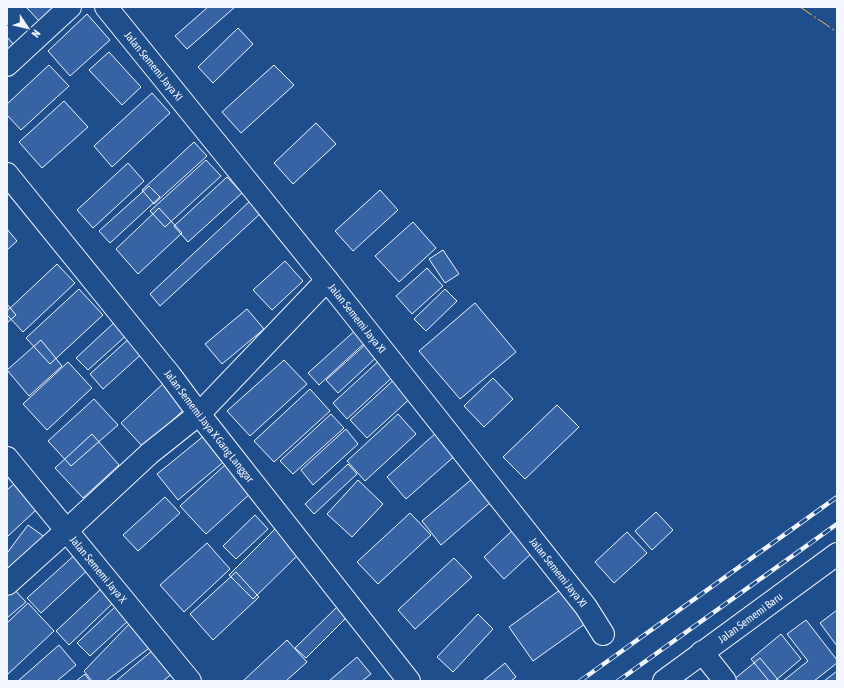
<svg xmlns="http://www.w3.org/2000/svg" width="844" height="688" viewBox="0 0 844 688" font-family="'Asap Condensed',sans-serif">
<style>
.building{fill:#3563a3;stroke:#f2f6ff}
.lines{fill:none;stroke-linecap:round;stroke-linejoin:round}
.minor-casing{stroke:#f2f6ff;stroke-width:24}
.minor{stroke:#1f4e8c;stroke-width:22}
.rail-casing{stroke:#f2f6ff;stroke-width:4.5}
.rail{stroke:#1f4e8c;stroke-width:3;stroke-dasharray:9;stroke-linecap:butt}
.power{stroke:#ffb74d;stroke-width:1;stroke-dasharray:14 3 2 3;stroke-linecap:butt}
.labels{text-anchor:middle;stroke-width:3;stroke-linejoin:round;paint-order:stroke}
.street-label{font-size:11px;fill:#f2f6ff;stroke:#1f4e8c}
</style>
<rect width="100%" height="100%" fill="#1f4e8c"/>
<path class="building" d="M 26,7 L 59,7 L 41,23 Z
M 208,7 L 235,7 L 187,49 L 175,36 Z
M 87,14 L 110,40 L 70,76 L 48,51 Z
M 238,28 L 253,44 L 213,83 L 198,67 Z
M 7,37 L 16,47 L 7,55 Z
M 109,52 L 141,87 L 122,105 L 89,70 Z
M 49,65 L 69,86 L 21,130 L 7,115 L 7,104 Z
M 274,65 L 294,85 L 241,133 L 222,112 Z
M 152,93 L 170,113 L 112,167 L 94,146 Z
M 64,101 L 88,127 L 42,168 L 19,142 Z
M 316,123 L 336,144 L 293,184 L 274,163 Z
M 194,142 L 207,156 L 154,204 L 142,190 Z
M 206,160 L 221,176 L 165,227 L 150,211 Z
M 128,163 L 144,181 L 93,228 L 77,210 Z
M 227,177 L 242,193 L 188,242 L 174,226 Z
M 149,186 L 160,197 L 110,243 L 99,231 Z
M 380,190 L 398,210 L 353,251 L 335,231 Z
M 250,201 L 261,213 L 160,306 L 150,294 Z
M 159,208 L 182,233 L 138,274 L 116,249 Z
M 413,222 L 436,248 L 399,282 L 375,256 Z
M 7,229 L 17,241 L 7,250 Z
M 443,250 L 459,274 L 445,283 L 429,259 Z
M 285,261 L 303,281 L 272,310 L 253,290 Z
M 57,264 L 75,283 L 23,332 L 7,315 L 7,311 Z
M 427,268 L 443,286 L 412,314 L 396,296 Z
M 79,289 L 103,315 L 50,364 L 26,338 Z
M 445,289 L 457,301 L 426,331 L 414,319 Z
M 475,303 L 516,352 L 460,399 L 419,351 Z
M 7,304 L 16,315 L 7,323 Z
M 247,309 L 264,329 L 222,364 L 205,344 Z
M 117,320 L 129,333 L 88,370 L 76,358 Z
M 359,327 L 370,338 L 319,385 L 308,373 Z
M 132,336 L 145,351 L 103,389 L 90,374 Z
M 41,340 L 62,366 L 29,396 L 7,370 Z
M 367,343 L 379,355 L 338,393 L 326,380 Z
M 383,357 L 397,373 L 347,419 L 333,403 Z
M 284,360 L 307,384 L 250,436 L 227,411 Z
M 68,362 L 92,388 L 47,430 L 23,404 Z
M 397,377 L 414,395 L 367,438 L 350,420 Z
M 493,378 L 513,399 L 484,427 L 464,406 Z
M 166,381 L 188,406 L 143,447 L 121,423 Z
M 310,389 L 330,411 L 274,462 L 254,441 Z
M 94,399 L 118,425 L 71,466 L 48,441 Z
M 557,405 L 579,427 L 525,479 L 503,457 Z
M 331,414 L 344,428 L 293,474 L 280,461 Z
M 398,414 L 416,434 L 365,481 L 347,461 Z
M 346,429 L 358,444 L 313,485 L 301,470 Z
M 437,432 L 457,454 L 406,499 L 387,477 Z
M 92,434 L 119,465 L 83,498 L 55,468 Z
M 205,435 L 226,460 L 178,500 L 157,474 Z
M 226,464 L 252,492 L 206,534 L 180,506 Z
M 348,464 L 357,474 L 314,514 L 305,504 Z
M 472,479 L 491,502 L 441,545 L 422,521 Z
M 358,480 L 383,504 L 352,537 L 327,514 Z
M 14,484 L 36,510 L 7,537 L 7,490 Z
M 165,497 L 180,513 L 138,551 L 123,535 Z
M 656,512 L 673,530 L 652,550 L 635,531 Z
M 410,513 L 431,535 L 378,584 L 357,562 Z
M 255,515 L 268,529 L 236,559 L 223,546 Z
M 28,525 L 46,538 L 7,572 L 7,553 Z
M 275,529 L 299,554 L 253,599 L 229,575 Z
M 513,530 L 533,552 L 504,579 L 484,557 Z
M 627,532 L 647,553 L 614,583 L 595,562 Z
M 207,543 L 230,569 L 184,612 L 160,585 Z
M 78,552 L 91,567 L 41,613 L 27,598 Z
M 454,558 L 472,577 L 415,629 L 398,610 Z
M 236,572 L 259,597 L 213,640 L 190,614 Z
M 11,586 L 26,602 L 7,618 L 7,589 Z
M 564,587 L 589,621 L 533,661 L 509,627 Z
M 102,588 L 115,601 L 69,645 L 56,631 Z
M 28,603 L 54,631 L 8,674 L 7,673 L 7,623 Z
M 116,606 L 129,620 L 90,656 L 77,643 Z
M 338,606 L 348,616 L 306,658 L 295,648 Z
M 837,610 L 837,646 L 820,623 Z
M 478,614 L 493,629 L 453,672 L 437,657 Z
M 134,619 L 152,646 L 106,681 L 92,681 L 84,671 Z
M 806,620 L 837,660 L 837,663 L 814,681 L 783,681 L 808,661 L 787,634 Z
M 781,634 L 801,659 L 775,681 L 769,681 L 751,659 Z
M 287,640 L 307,662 L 286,681 L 243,681 Z
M 59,645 L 76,665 L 57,681 L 18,681 Z
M 159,645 L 179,668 L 163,681 L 116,681 Z
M 357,657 L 371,674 L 362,681 L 329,681 Z
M 760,658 L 779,681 L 732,681 Z
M 505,663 L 516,677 L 511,681 L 483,681 Z
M 837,671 L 837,681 L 824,681 Z
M 85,674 L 90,681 L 76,681 Z"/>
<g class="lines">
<g class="minor-casing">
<g id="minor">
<path id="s1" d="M 106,7 L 327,280 L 586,607 L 603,634"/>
<path d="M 7,65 L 70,7"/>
<path id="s2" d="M 7,174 L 170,375 L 199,414 L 409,681"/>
<path id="s3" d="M 7,458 L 190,681"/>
<path d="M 7,584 L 66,531 L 150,453 L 199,414 L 327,280"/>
<path d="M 702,652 L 725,681"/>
<path id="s4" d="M 664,681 L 837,554"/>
</g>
</g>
<use href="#minor" class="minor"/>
<g class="rail-casing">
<path id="rail" d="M 580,681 L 837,497
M 618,681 L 837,524"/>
</g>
<use href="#rail" class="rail"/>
<path class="power" d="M 800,7 L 837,32"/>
</g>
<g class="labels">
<g class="street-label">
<text dy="4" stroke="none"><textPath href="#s1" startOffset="76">Jalan Sememi Jaya XI</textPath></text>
<text dy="4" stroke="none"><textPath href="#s1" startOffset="400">Jalan Sememi Jaya XI</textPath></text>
<text dy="4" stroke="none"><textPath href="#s2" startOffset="323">Jalan Sememi Jaya X Gang Langgar</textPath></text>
<text dy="4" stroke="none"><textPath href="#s3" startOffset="144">Jalan Sememi Jaya X</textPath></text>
<text dy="4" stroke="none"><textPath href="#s1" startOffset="724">Jalan Sememi Jaya XI</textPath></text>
<text dy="4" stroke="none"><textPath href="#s4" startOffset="107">Jalan Sememi Baru</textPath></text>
</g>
</g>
<rect width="844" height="688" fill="none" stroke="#f2f6ff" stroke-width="16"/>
<g transform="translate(28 28) rotate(125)" stroke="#1f4e8c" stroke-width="3" paint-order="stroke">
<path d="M0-3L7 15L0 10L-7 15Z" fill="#f2f6ff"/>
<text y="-6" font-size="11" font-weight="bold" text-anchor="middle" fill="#f2f6ff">N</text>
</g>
</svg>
